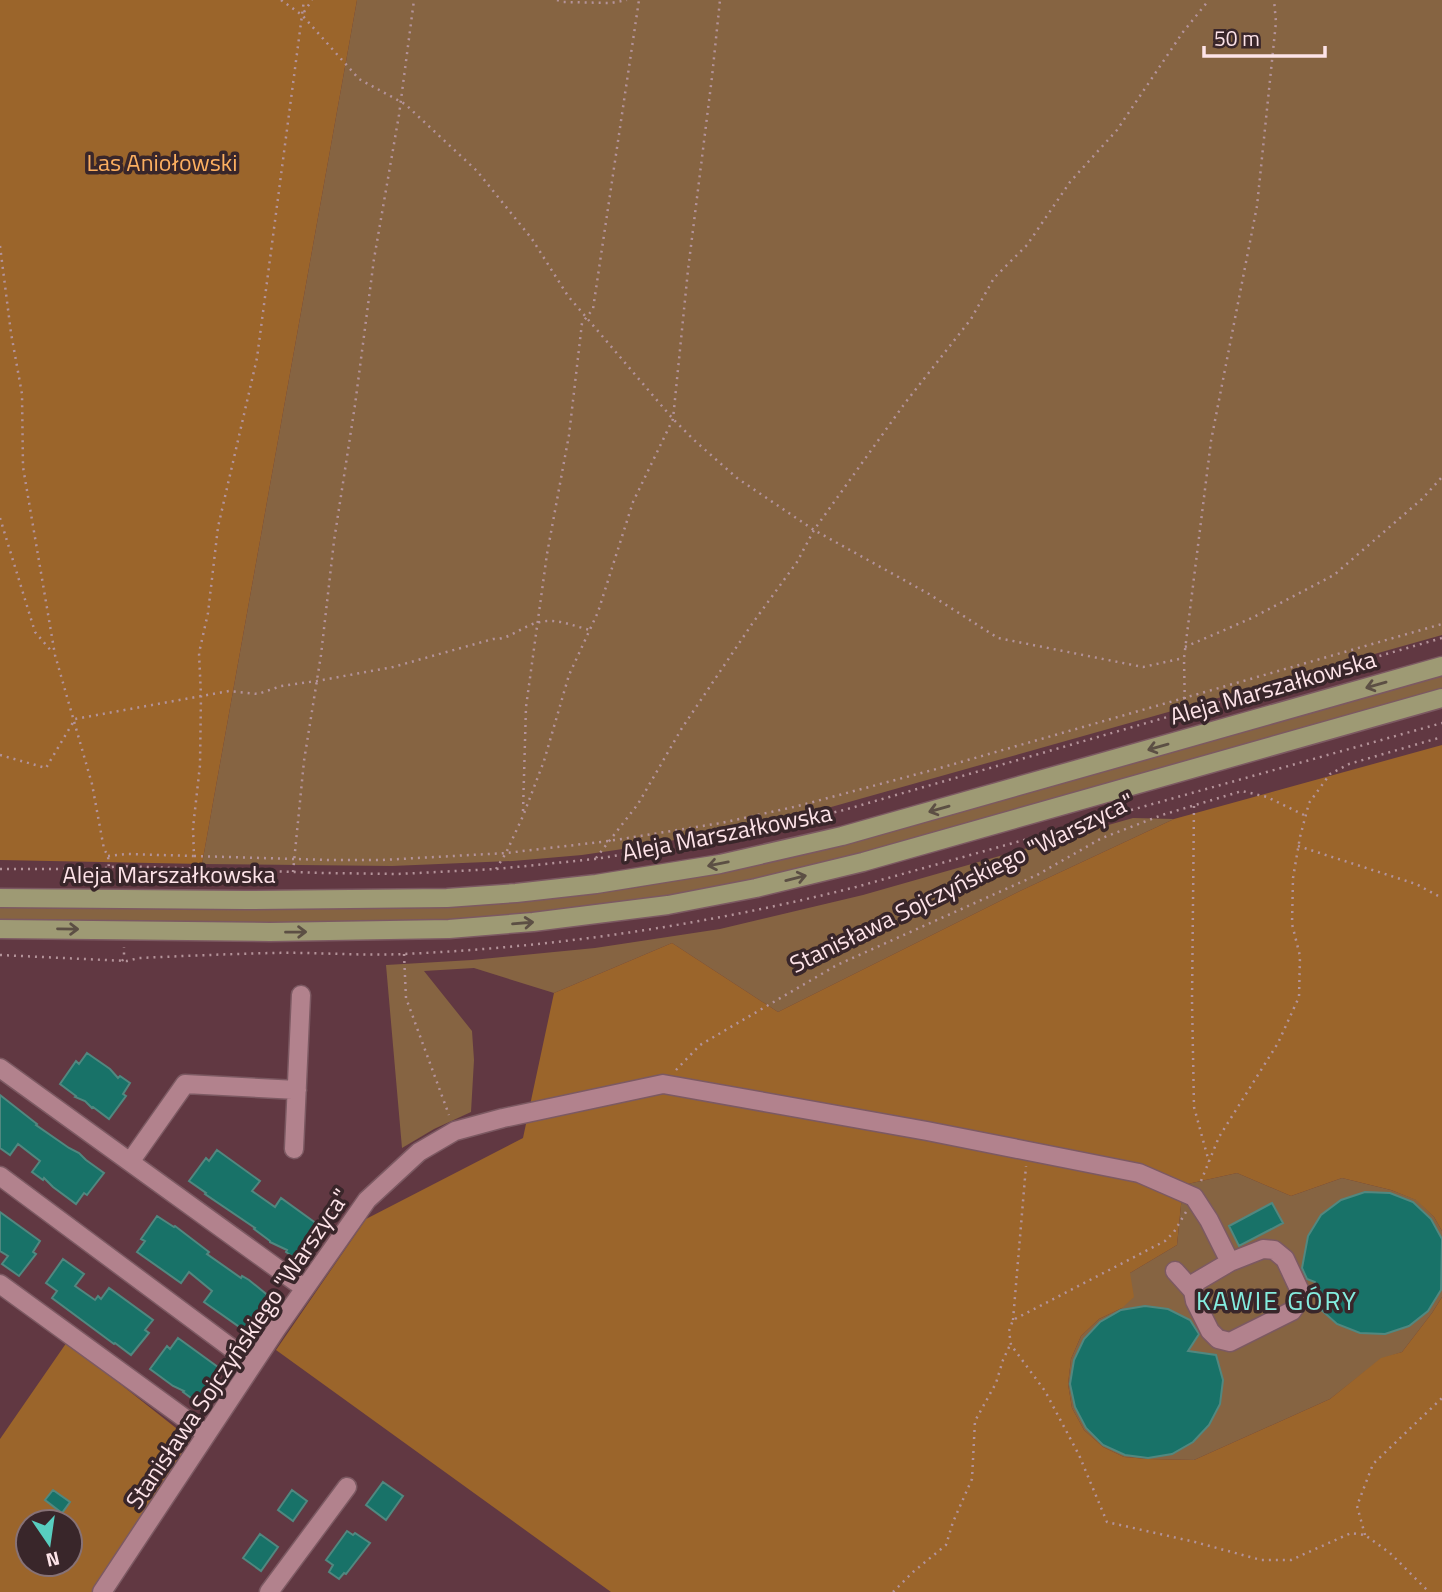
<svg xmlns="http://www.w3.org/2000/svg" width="1442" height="1592" viewBox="0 0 1442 1592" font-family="'Titillium Web',sans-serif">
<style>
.green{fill:#866442}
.forest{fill:#9b652b;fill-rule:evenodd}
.building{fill:#187268;stroke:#518880;stroke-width:2}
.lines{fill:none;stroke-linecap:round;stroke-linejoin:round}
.minor-casing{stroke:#7c5962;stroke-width:21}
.major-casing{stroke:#7c5962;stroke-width:21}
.path{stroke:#b4939a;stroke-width:2.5;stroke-dasharray:2 5;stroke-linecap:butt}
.minor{stroke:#b2828d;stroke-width:18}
.major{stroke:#9e9a74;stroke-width:18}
.oneway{stroke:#5c4f44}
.labels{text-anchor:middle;stroke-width:7;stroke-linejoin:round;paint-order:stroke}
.park-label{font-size:24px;fill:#fcaf60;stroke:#39262a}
.street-label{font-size:24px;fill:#fde3e8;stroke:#39262a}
.neighbourhood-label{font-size:26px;letter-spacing:2px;fill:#84ecdf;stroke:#39262a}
</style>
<rect width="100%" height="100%" fill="#613842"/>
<path class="green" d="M 357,0 L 1442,0 L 1442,635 L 817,811 L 650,845 L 582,855 L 513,861 L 392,866 L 202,864 Z
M 1442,675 L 1442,690 L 896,845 L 781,874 L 653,899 L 567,911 L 447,921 L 326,923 L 0,921 L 0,907 L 401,908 L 502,903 L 634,888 L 723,872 L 830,847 Z
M 1133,818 L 1174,819 L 1020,891 L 778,1012 L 672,943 L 554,993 L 474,968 L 424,971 L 472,1031 L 474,1060 L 471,1112 L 434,1129 L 402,1148 L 386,965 L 472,960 L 595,948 L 720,929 L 863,895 Z
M 1237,1173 L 1291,1196 L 1342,1178 L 1391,1190 L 1417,1200 L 1434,1217 L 1442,1231 L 1442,1297 L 1432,1313 L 1402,1352 L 1381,1359 L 1330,1399 L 1194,1460 L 1148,1459 L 1124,1457 L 1103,1447 L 1084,1430 L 1072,1408 L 1068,1384 L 1071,1359 L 1081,1336 L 1099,1319 L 1122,1308 L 1130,1273 L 1177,1245 L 1183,1185 Z"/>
<path class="forest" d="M 0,0 L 357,0 L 202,864 L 0,860 Z
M 1442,745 L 1442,1231 L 1434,1217 L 1416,1200 L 1391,1190 L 1342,1178 L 1291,1196 L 1237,1173 L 1183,1185 L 1177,1245 L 1130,1273 L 1134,1297 L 1122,1308 L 1099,1319 L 1081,1336 L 1071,1359 L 1068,1384 L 1072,1408 L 1084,1430 L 1103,1447 L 1124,1457 L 1148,1459 L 1194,1460 L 1330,1399 L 1381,1358 L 1402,1352 L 1432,1313 L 1442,1297 L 1442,1592 L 611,1592 L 276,1350 L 366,1219 L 523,1138 L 554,993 L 672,943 L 778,1012 L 1020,891 L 1174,819 Z
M 67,1342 L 195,1443 L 97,1592 L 0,1592 L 0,1439 ZM 28,1522 L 70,1522 L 70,1564 L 28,1564 Z"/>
<path class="building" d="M 87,1053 L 110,1069 L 118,1078 L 120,1076 L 130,1083 L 123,1094 L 126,1096 L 109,1119 L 93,1107 L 92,1108 L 85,1101 L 75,1097 L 76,1096 L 60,1084 L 76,1061 L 79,1064 Z
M 0,1095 L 37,1124 L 36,1125 L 69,1148 L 79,1153 L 86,1160 L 104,1173 L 87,1195 L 84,1193 L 76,1204 L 53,1187 L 44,1178 L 43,1180 L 32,1172 L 40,1161 L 18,1144 L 10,1155 L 0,1148 Z
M 217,1150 L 260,1181 L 252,1191 L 275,1207 L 281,1198 L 324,1229 L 317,1240 L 320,1242 L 303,1264 L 286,1252 L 287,1250 L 270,1242 L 270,1241 L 254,1229 L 255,1228 L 205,1194 L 206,1193 L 189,1181 L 206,1158 L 209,1161 Z
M 1365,1192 L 1390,1193 L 1413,1202 L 1431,1219 L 1442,1239 L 1441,1290 L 1428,1311 L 1409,1326 L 1385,1334 L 1360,1333 L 1337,1324 L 1319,1308 L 1322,1295 L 1315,1282 L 1307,1279 L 1302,1268 L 1308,1236 L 1321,1215 L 1341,1200 Z
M 1272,1203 L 1283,1223 L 1239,1246 L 1229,1226 Z
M 0,1212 L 40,1241 L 33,1252 L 36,1254 L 19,1276 L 2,1264 L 8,1256 L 0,1251 Z
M 157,1216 L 174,1227 L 175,1226 L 209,1252 L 207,1254 L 241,1278 L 242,1276 L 249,1280 L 276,1302 L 259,1325 L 256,1322 L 248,1333 L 204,1302 L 212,1291 L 189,1272 L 181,1283 L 137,1252 L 145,1241 L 141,1239 Z
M 63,1259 L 84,1274 L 75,1286 L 95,1300 L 98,1296 L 101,1299 L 109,1288 L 153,1320 L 145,1330 L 149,1333 L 131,1355 L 115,1343 L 114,1344 L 52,1298 L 57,1291 L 46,1283 Z
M 1145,1306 L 1168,1309 L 1190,1320 L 1199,1334 L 1188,1351 L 1216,1355 L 1223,1380 L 1220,1404 L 1209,1425 L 1193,1442 L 1172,1454 L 1148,1458 L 1125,1455 L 1103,1445 L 1086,1428 L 1075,1407 L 1070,1384 L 1074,1360 L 1084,1339 L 1100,1322 L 1121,1310 Z
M 178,1338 L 222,1370 L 215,1380 L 218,1383 L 202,1406 L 183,1392 L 184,1391 L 173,1386 L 150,1369 L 167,1346 L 170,1349 Z
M 383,1482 L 403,1496 L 386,1520 L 366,1505 Z
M 53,1490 L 70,1502 L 62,1513 L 45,1500 Z
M 292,1490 L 307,1501 L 293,1521 L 278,1510 Z
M 347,1531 L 353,1535 L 355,1533 L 370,1543 L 346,1574 L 344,1573 L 339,1579 L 329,1572 L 333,1565 L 326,1560 Z
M 260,1534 L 278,1547 L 261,1571 L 243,1558 Z"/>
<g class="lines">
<g class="minor-casing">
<path id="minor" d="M 0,1068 L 296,1282
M 294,1149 L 301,995
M 130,1162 L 185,1084 L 297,1090
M 0,1176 L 242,1356
M 1175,1271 L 1193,1291
M 0,1284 L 198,1428
M 102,1592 L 277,1328 L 367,1200 L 419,1152 L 455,1131 L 503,1118 L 663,1084 L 927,1131 L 1139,1173 L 1194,1197 L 1209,1220 L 1230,1262 L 1196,1282 L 1193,1291 L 1195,1301 L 1210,1331 L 1218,1339 L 1230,1342 L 1292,1311 L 1299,1301 L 1299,1289 L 1285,1259 L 1274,1250 L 1263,1249 L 1230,1262
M 269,1592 L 347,1487"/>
</g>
<g class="major-casing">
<path id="major" d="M 0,898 L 245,900 L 447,898 L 516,893 L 596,884 L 720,864 L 842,836 L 1442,666
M 0,929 L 270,932 L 449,929 L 533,922 L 668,905 L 756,888 L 863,862 L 1442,698"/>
</g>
<path class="path" d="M 281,0 L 302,15 L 359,79 L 405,104 L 477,171 L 532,239 L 568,296 L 673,419 L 694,440 L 737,478 L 814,530 L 929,594 L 998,638 L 1143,667 L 1184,658
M 557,0 L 563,2 L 611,3 L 627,0
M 304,12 L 312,0
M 0,246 L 11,333 L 22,394 L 23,467 L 55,655 L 92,784 L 104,849 L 108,856 L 110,882
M 0,518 L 35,632 L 53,653
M 1185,647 L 1252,618 L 1334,575 L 1422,499 L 1442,477
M 1185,713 L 1184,658 L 1211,441 L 1257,206 L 1276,22 L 1274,0
M 0,755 L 46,768 L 75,719 L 229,691 L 258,694 L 281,686 L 317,681 L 393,667 L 493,639 C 510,640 523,625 540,622 C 557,618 573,626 590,630
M 1194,806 L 1192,1001 L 1194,1107 L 1209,1162
M 523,811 L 526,707 L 547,554 L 569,435 L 582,323 L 593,309 L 639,0
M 1298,846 L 1416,884 L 1442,898
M 108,856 L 127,854 L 194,856 L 193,828 L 200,765 L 201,696 L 199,653 L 208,613 L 218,527 L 257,358 L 304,0
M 194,856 L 329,860 L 382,860 L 506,853 L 609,841 L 721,823 L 798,806 L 940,768 L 1442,624
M 596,858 L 638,804 L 682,728 L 752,624 L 797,562 L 814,530 L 905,403 L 971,319 L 994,278 L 1027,245 L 1070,182 L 1117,130 L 1183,32 L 1209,0
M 0,869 L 98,869 L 120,866 L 325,873 L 398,874 L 496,869 L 595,859 L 658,849 L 733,836 L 844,810 L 1442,638
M 496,869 L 506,853 L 523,816 L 544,761 L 569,675 L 598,612 L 633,502 L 673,419 L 688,270 L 712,77 L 720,0
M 293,872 L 304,761 L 321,655 L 334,541 L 355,405 L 374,259 L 399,115 L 414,0
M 404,954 L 406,998 L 449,1115
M 0,955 L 127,961 L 139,958 C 183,956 227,954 272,953 C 316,952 360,956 404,954 C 558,947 706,925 856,887 L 1442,723
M 122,961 L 124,958 L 124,947
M 676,1070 L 700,1045 L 837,965 L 1037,875 L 1102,838 L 1162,815 L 1242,791 L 1267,797 L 1306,816
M 1201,1181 L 1219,1137 L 1278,1043 L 1299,997 L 1300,956 L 1292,924 L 1293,878 L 1300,837 L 1309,803 L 1330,774 L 1349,764 L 1442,737
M 1186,1212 L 1174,1232 L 1165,1241 L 1013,1320 L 1009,1331 L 1011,1345 L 1045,1391 L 1079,1455 L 1107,1522 L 1195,1542 L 1261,1560 L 1291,1560 L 1351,1533 L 1365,1535 L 1390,1553 L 1429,1592
M 1013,1320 L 1026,1166
M 1365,1535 L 1357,1506 L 1373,1464 L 1442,1398
M 893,1592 L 913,1572 L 946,1545 L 953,1522 L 972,1479 L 975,1421 L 996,1383 L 1003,1360 L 1010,1345"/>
<use href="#minor" class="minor"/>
<use href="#major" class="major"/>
</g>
<defs><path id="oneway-shaft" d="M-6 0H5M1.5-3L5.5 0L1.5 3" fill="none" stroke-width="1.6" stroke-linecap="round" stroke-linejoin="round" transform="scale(1.75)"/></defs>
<g class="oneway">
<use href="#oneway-shaft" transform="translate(1376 685) rotate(164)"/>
<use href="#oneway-shaft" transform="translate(1158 747) rotate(164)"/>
<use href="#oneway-shaft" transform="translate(939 809) rotate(164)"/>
<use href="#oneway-shaft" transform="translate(718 864) rotate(169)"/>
<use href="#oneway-shaft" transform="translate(796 878) rotate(-14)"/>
<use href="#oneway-shaft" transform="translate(523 923) rotate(-5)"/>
<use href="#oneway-shaft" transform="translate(68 929) rotate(1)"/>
<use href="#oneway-shaft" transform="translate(296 932) rotate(-1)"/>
</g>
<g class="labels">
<g class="park-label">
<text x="162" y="171">Las Aniołowski</text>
</g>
<g class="street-label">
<text transform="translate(1273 688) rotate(-16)" y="8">Aleja Marszałkowska</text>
<text transform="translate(727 833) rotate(-11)" y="8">Aleja Marszałkowska</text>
<text x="169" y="883">Aleja Marszałkowska</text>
<text transform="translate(962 883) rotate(-26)" y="8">Stanisława Sojczyńskiego "Warszyca"</text>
<text transform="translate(238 1349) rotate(-56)" y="8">Stanisława Sojczyńskiego "Warszyca"</text>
</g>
<g class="neighbourhood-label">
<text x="1277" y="1310">KAWIE GÓRY</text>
</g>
</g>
<g transform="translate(49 1543) rotate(167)"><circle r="33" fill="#39262a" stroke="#877276" stroke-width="2"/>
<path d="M0-5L12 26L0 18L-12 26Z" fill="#58cec0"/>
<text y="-10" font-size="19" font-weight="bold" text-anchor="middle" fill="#fde3e8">N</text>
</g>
<path d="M1204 46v10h121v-10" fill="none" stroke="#fde3e8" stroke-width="3.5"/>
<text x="1214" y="46" font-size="21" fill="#fde3e8" stroke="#39262a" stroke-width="5" paint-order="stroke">50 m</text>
</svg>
